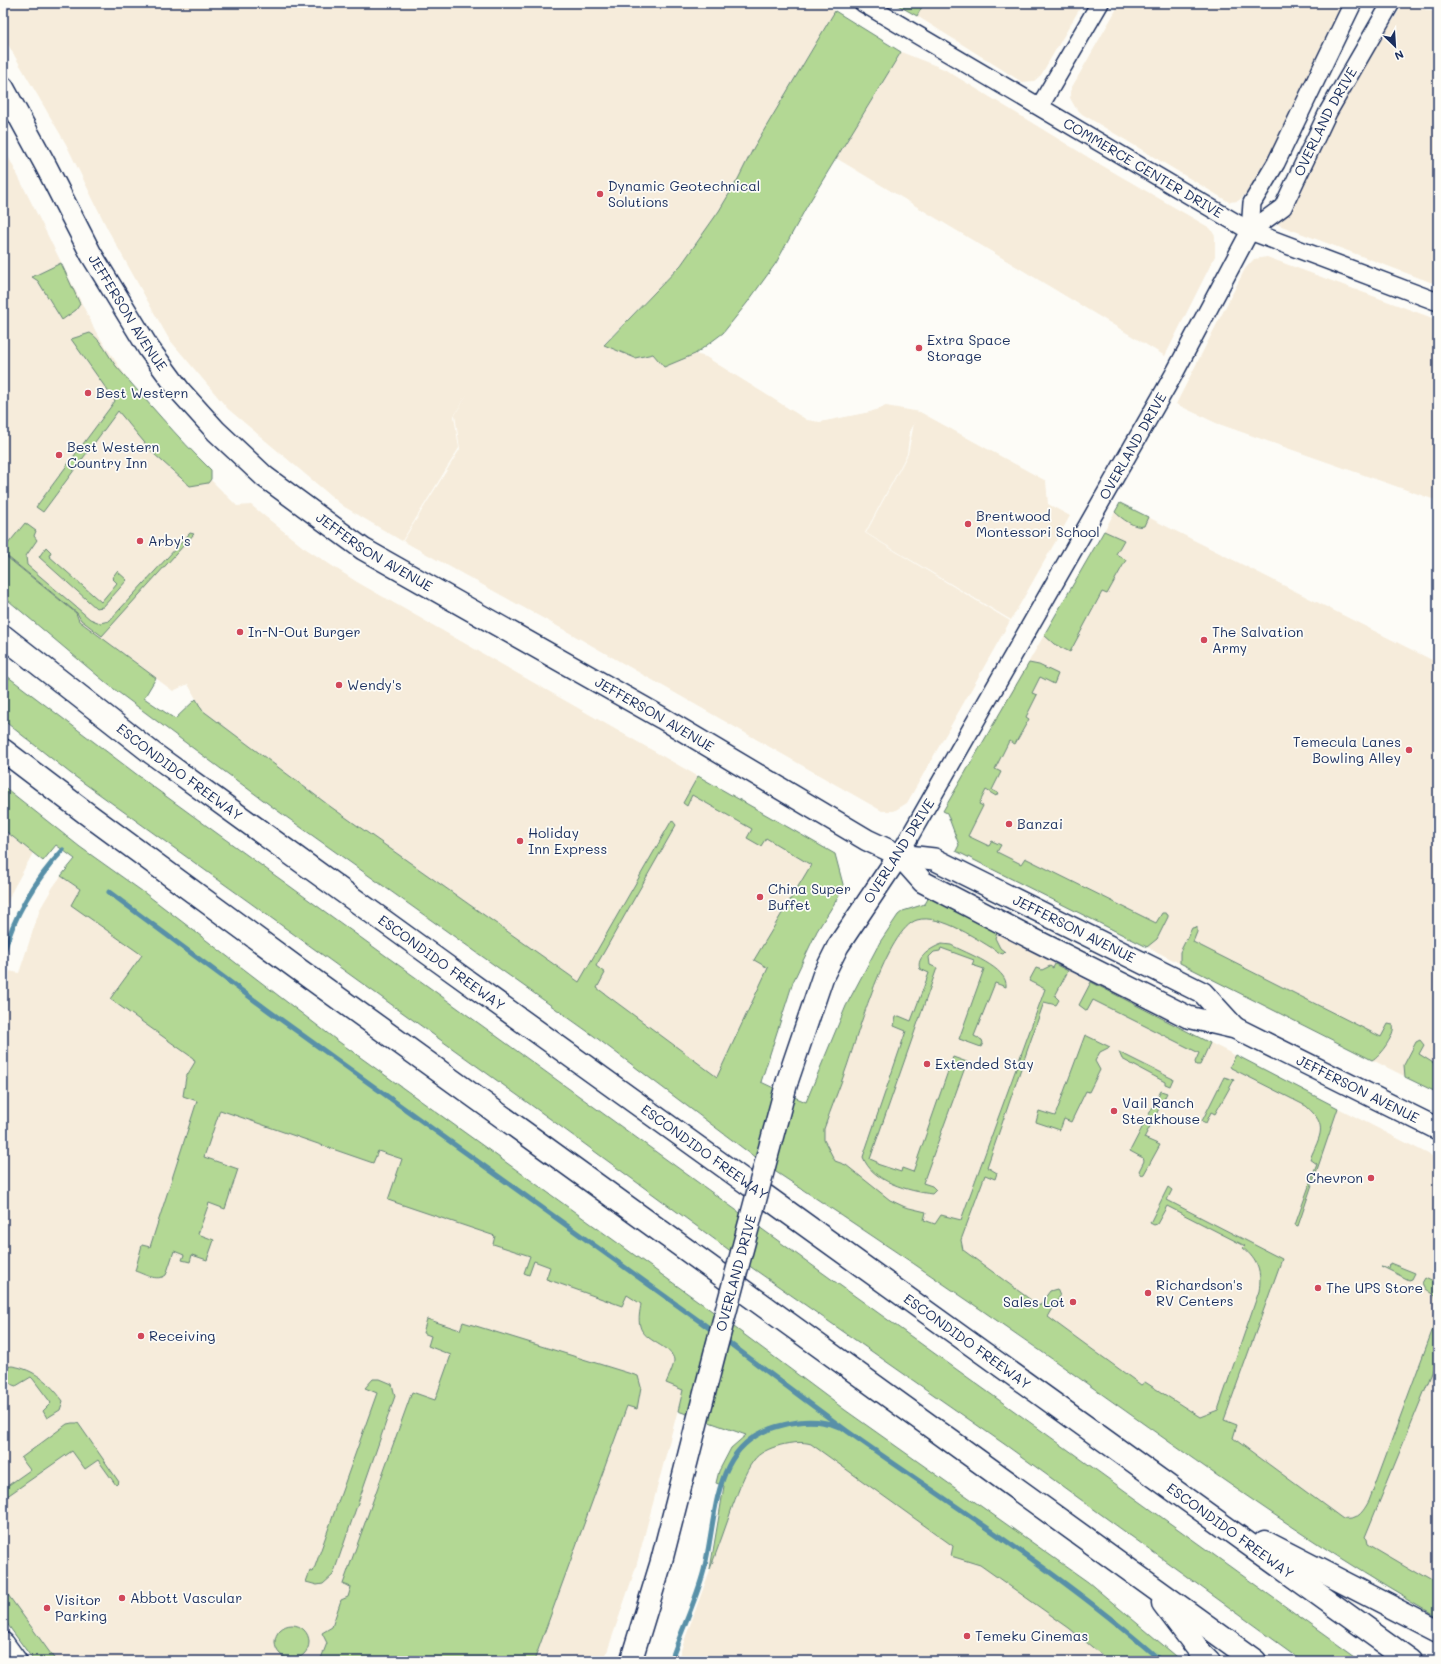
<svg xmlns="http://www.w3.org/2000/svg" width="1441" height="1664" viewBox="0 0 1441 1664" font-family="Mali,sans-serif">
<style>
.built{fill:#f6ecdb}
.green{fill:#b3d894;stroke:#678479}
.lines{fill:none;stroke-linecap:round;stroke-linejoin:round}
.stream{stroke:#5890a8;stroke-width:5}
.minor-casing{stroke:#1b2f5e;stroke-width:20}
.major-casing{stroke:#1b2f5e;stroke-width:24}
.highway-casing{stroke:#1b2f5e;stroke-width:25}
.minor{stroke:#fdfcf7;stroke-width:17}
.major{stroke:#fdfcf7;stroke-width:21}
.highway{stroke:#fdfcf7;stroke-width:22}
.major-bridge-casing{stroke:#1b2f5e;stroke-width:24;stroke-linecap:butt}
.major-bridge{stroke:#fdfcf7;stroke-width:21}
.poi-dot{fill:#d1495b;stroke:#fdfcf7;stroke-width:1.5}
.labels{text-anchor:middle;stroke-width:3.5;stroke-linejoin:round;paint-order:stroke}
.street-label{font-size:14px;fill:#1b2f5e;stroke:#fdfcf7}
.poi-label{font-size:14px;fill:#1b2f5e;stroke:#fdfcf7;text-anchor:start}
</style>
<rect width="100%" height="100%" fill="#fdfcf7"/>
<filter id="ink" filterUnits="userSpaceOnUse"><feTurbulence type="fractalNoise" baseFrequency=".025" numOctaves="2"/><feDisplacementMap in="SourceGraphic" scale="8" xChannelSelector="R" yChannelSelector="G"/><feConvolveMatrix kernelMatrix="1 2 1 2 8 2 1 2 1" color-interpolation-filters="sRGB"/></filter>
<g filter="url(#ink)">
<path class="built" d="M 3,3 L 822,3 L 835,11 L 754,147 L 738,179 L 719,211 L 681,265 L 604,344 L 635,358 L 653,354 L 664,367 L 695,354 L 706,357 L 807,420 L 820,422 L 870,412 L 886,406 L 920,412 L 1046,481 L 1048,504 L 1070,516 L 1011,620 L 866,533 L 908,454 L 914,423 L 910,430 L 907,454 L 865,533 L 1010,621 L 907,803 L 894,811 L 882,811 L 568,632 L 403,541 L 460,449 L 455,415 L 468,393 L 454,416 L 459,448 L 402,541 L 343,506 L 228,409 L 169,339 L 152,309 L 107,228 L 66,144 L 3,36 Z
M 924,3 L 1083,3 L 1041,75 L 1034,81 L 1022,82 L 917,16 Z
M 1120,3 L 1360,3 L 1246,194 L 1238,201 L 1229,202 L 1082,114 L 1075,107 L 1070,98 L 1072,87 Z
M 1404,3 L 1438,13 L 1438,285 L 1279,225 L 1274,217 L 1333,116 Z
M 901,52 L 944,69 L 1096,162 L 1210,228 L 1215,236 L 1215,256 L 1165,356 L 836,158 Z
M 3,146 L 96,332 L 129,381 L 179,438 L 211,470 L 211,480 L 237,506 L 251,505 L 303,547 L 357,582 L 829,851 L 784,935 L 716,1082 L 579,982 L 331,807 L 202,710 L 188,684 L 173,691 L 79,621 L 76,613 L 3,554 Z
M 1267,257 L 1438,320 L 1438,501 L 1216,423 L 1176,404 L 1245,269 L 1254,259 Z
M 1120,503 L 1438,663 L 1438,1093 L 956,851 L 959,845 L 947,813 L 943,811 Z
M 3,829 L 33,853 L 11,893 L 3,917 Z
M 61,876 L 345,1075 L 696,1342 L 636,1567 L 604,1661 L 34,1661 L 3,1618 L 3,970 L 19,973 L 40,909 L 53,887 Z
M 929,897 L 1048,960 L 1438,1159 L 1438,1592 L 1357,1543 L 813,1149 L 874,970 L 914,907 L 925,904 Z
M 805,1438 L 1136,1661 L 677,1661 L 743,1479 L 754,1459 L 769,1448 Z"/>
<path class="green" d="M 894,3 L 924,3 L 917,16 Z
M 835,11 L 901,52 L 807,206 L 776,263 L 747,303 L 723,333 L 695,354 L 664,367 L 653,354 L 635,358 L 604,345 L 681,265 L 719,211 L 738,179 L 754,147 Z
M 61,263 L 80,304 L 76,310 L 62,320 L 38,281 L 32,277 Z
M 90,333 C 102,340 108,356 116,366 C 147,401 177,437 211,470 L 211,479 L 208,483 L 190,486 L 154,454 L 118,411 L 43,512 L 36,507 L 115,401 L 71,339 Z
M 1120,503 L 1148,517 L 1144,526 C 1135,529 1121,518 1115,512 Z
M 25,523 L 36,531 L 34,536 L 37,540 L 26,556 L 27,565 L 90,619 L 100,623 L 109,621 L 190,533 L 194,534 L 102,636 L 81,620 L 77,613 L 3,553 L 3,550 Z
M 1104,531 L 1124,540 L 1116,554 L 1126,560 L 1107,594 L 1102,592 L 1070,652 L 1054,644 L 1044,635 Z
M 46,547 L 51,552 L 49,556 L 101,602 L 117,583 L 112,578 L 117,571 L 127,580 L 103,607 L 96,608 L 39,557 Z
M 3,554 L 76,613 L 79,621 L 156,678 L 144,698 L 175,719 L 196,699 L 202,710 L 331,807 L 579,982 L 672,820 L 676,825 L 596,966 L 605,973 L 597,988 L 717,1077 L 768,968 L 754,960 L 811,865 L 766,838 L 761,846 L 747,838 L 752,829 L 692,795 L 687,806 L 683,803 L 698,776 L 835,854 L 844,888 L 817,931 L 793,982 L 761,1082 L 778,1090 L 760,1161 L 594,1036 L 278,811 L 186,743 L 110,686 L 3,596 Z
M 1029,663 L 1039,665 L 1058,674 L 1054,684 L 1040,677 L 1032,693 L 1037,695 L 1026,717 L 1029,719 L 1015,744 L 1009,741 L 995,769 L 1001,772 L 992,790 L 998,793 L 996,796 L 986,790 L 979,804 L 983,806 L 968,836 L 989,846 L 992,841 L 1001,845 L 997,852 L 1021,864 L 1025,858 L 1156,923 L 1162,913 L 1165,913 L 1168,915 L 1168,917 L 1157,939 L 1147,947 L 956,851 L 959,845 L 947,813 L 943,811 Z
M 3,673 L 156,789 L 747,1218 L 736,1255 L 549,1118 L 70,773 L 3,720 Z
M 3,786 L 80,847 L 146,894 L 335,1039 L 730,1324 L 845,1410 L 1088,1582 L 1182,1661 L 1109,1661 L 1069,1628 L 980,1565 L 951,1556 L 953,1546 L 811,1444 C 796,1439 763,1447 754,1460 C 744,1473 739,1490 733,1505 C 726,1526 718,1548 710,1569 L 724,1486 L 716,1483 L 719,1471 L 731,1448 L 746,1435 L 678,1411 L 683,1390 L 666,1383 C 669,1376 674,1366 674,1360 C 673,1347 643,1341 640,1326 C 638,1319 640,1311 641,1304 L 627,1295 L 622,1306 L 552,1281 L 546,1279 L 550,1267 L 534,1261 L 529,1275 L 524,1273 L 530,1256 L 493,1244 L 495,1236 L 388,1200 L 402,1159 L 378,1151 L 373,1163 L 220,1110 L 204,1157 L 238,1169 L 225,1209 L 209,1203 L 198,1234 L 214,1240 L 207,1260 L 192,1255 L 190,1262 L 182,1260 L 184,1255 L 174,1251 L 166,1275 C 157,1282 144,1274 135,1271 L 142,1245 L 150,1247 L 197,1101 L 183,1096 L 186,1077 L 195,1062 L 193,1058 L 110,999 L 142,955 L 71,905 L 80,889 L 61,876 L 75,859 L 56,845 L 43,861 L 3,829 Z
M 929,897 L 997,933 L 995,938 L 1000,948 L 1005,952 L 1003,954 L 1000,953 C 980,941 940,913 917,920 C 887,929 857,1037 847,1066 C 840,1087 831,1108 824,1129 L 824,1140 L 835,1161 L 846,1165 L 890,1200 L 905,1207 L 926,1212 L 924,1220 L 935,1224 L 941,1215 L 961,1220 L 1045,989 L 1029,981 L 1036,968 L 1042,970 L 1050,966 L 1053,968 L 1055,964 L 1068,971 L 1055,996 L 1059,1000 L 1056,1005 L 1044,1002 L 987,1167 L 997,1173 L 995,1179 L 985,1175 L 961,1240 L 963,1250 L 1039,1306 L 1050,1291 L 1057,1289 L 1060,1296 L 1048,1317 L 1141,1385 L 1145,1382 L 1200,1417 L 1218,1410 L 1259,1291 C 1262,1273 1258,1260 1243,1248 L 1245,1246 L 1167,1206 L 1157,1224 L 1154,1225 L 1150,1223 L 1168,1187 L 1172,1190 L 1167,1200 L 1282,1259 L 1224,1420 L 1237,1425 L 1233,1438 L 1343,1519 C 1357,1521 1363,1512 1369,1501 L 1438,1315 L 1438,1358 L 1365,1537 L 1367,1539 L 1368,1544 L 1438,1585 L 1438,1617 C 1304,1541 1180,1449 1055,1361 C 961,1295 866,1231 770,1168 L 787,1094 L 806,1102 L 846,1006 L 880,942 L 898,915 L 903,911 L 925,904 Z
M 1197,927 L 1197,932 L 1193,942 L 1381,1037 L 1388,1024 L 1393,1025 C 1396,1034 1380,1056 1372,1060 L 1180,963 L 1180,952 L 1192,928 Z
M 942,944 L 951,945 C 966,953 1009,968 1006,987 L 995,983 L 974,1036 L 982,1040 L 983,1043 L 981,1047 L 959,1039 L 984,969 L 972,965 L 974,960 L 941,948 L 940,951 L 934,952 L 929,957 L 930,965 L 937,968 L 870,1159 L 877,1162 L 877,1164 L 901,1172 L 902,1168 L 913,1172 L 953,1057 L 967,1062 L 923,1183 L 932,1186 L 936,1190 L 932,1194 C 909,1191 872,1182 863,1157 L 906,1031 L 894,1026 L 896,1017 L 899,1016 L 911,1021 L 929,973 L 920,969 C 915,957 933,947 942,944 Z
M 1091,982 L 1210,1043 L 1200,1065 L 1196,1065 L 1195,1062 L 1199,1053 L 1093,1000 L 1087,1011 L 1079,1005 Z
M 1085,1035 L 1110,1047 L 1100,1052 L 1095,1061 L 1100,1070 L 1089,1092 L 1086,1091 L 1071,1122 L 1064,1119 L 1060,1130 L 1036,1122 L 1039,1111 L 1055,1116 Z
M 1420,1040 L 1424,1045 L 1419,1054 L 1438,1066 L 1438,1093 L 1405,1077 L 1404,1065 L 1416,1042 Z
M 1119,1052 L 1173,1079 L 1170,1086 L 1165,1084 L 1165,1082 L 1122,1059 Z
M 1236,1055 L 1338,1108 L 1298,1226 L 1295,1225 L 1317,1164 L 1310,1159 C 1320,1135 1329,1126 1306,1106 L 1231,1068 L 1230,1066 Z
M 1224,1077 L 1234,1080 L 1215,1114 L 1211,1112 L 1206,1123 L 1202,1121 Z
M 1161,1091 L 1167,1093 L 1144,1138 L 1160,1145 L 1144,1174 L 1142,1175 L 1139,1171 L 1144,1161 L 1143,1158 L 1130,1151 Z
M 748,1219 L 1361,1661 L 1303,1661 L 1007,1446 L 738,1258 Z
M 1390,1263 L 1415,1273 L 1412,1279 L 1409,1280 L 1381,1266 L 1389,1268 Z
M 1425,1278 L 1438,1284 L 1438,1298 L 1425,1289 L 1422,1283 Z
M 427,1319 L 460,1330 L 463,1322 L 638,1376 L 641,1387 L 637,1409 L 627,1406 L 534,1661 L 320,1661 L 327,1643 L 322,1633 L 332,1627 L 341,1600 L 348,1597 L 351,1587 L 343,1584 L 412,1392 L 435,1400 L 451,1355 L 428,1346 L 431,1336 L 423,1333 Z
M 12,1366 C 34,1369 50,1383 63,1401 L 60,1410 L 47,1418 L 43,1411 L 51,1403 L 33,1379 L 31,1377 L 16,1386 C 8,1385 3,1374 3,1367 Z
M 373,1379 L 380,1379 L 392,1384 L 395,1396 L 333,1575 L 323,1584 L 317,1585 L 306,1582 L 310,1571 L 313,1572 L 377,1393 L 365,1388 Z
M 72,1423 L 78,1423 L 119,1482 L 116,1485 L 98,1460 L 85,1469 L 72,1451 L 3,1499 L 3,1489 L 30,1470 L 21,1458 L 67,1424 Z
M 3,1588 L 56,1661 L 34,1661 L 3,1618 Z
M275 1642a17 17 0 1 1 34 0a17 17 0 1 1-34 0Z"/>
<g class="lines">
<path class="stream" d="M 109,892 L 269,1011 L 716,1333
M 3,955 C 14,915 35,880 63,850
M 724,1339 C 765,1370 806,1401 847,1431 C 953,1506 1064,1575 1161,1661
M 671,1661 C 681,1631 696,1601 704,1570 C 718,1513 711,1441 783,1425 C 802,1420 820,1419 839,1427"/>
<g class="minor-casing">
<g id="minor">
<path id="s1" d="M 863,3 L 1250,231 L 1438,302"/>
<path d="M 1040,106 L 1100,3"/>
<path d="M 1250,231 L 1252,203 L 1276,163 L 1353,3"/>
<path id="s2" d="M 899,855 L 1174,374 L 1250,231 L 1283,207 L 1328,112 L 1391,3"/>
</g>
</g>
<g class="major-casing">
<g id="major">
<path id="s3" d="M 3,87 L 46,166 L 91,254 L 149,349 L 180,391 L 216,431 L 265,477 L 363,549 L 662,718 L 867,840 L 899,855 L 934,859 L 1203,993 L 1235,1028"/>
<path id="s4" d="M 899,855 L 923,882 L 1033,939 L 1188,1017 L 1235,1028 L 1438,1129"/>
<path d="M 787,1082 L 823,976 L 838,946 L 899,855"/>
<path d="M 3,1643 L 16,1661"/>
</g>
</g>
<g class="highway-casing">
<g id="highway">
<path id="s5" d="M 3,636 L 152,753 L 439,961 L 1411,1661"/>
<path d="M 3,750 L 86,813 L 298,969 L 1255,1661"/>
<path d="M 1265,1542 L 1438,1631"/>
<path d="M 1163,1603 L 1201,1653 L 1209,1661"/>
</g>
</g>
<use href="#minor" class="minor"/>
<use href="#major" class="major"/>
<use href="#highway" class="highway"/>
<g class="major-bridge-casing">
<g id="major-bridge">
<path id="s6" d="M 631,1661 L 661,1563 L 715,1352 L 787,1082"/>
</g>
</g>
<use href="#major-bridge" class="major-bridge"/>
</g>
</g>
<g class="poi-dot">
<circle cx="600" cy="194" r="4"/>
<circle cx="919" cy="348" r="4"/>
<circle cx="88" cy="393" r="4"/>
<circle cx="59" cy="455" r="4"/>
<circle cx="968" cy="524" r="4"/>
<circle cx="140" cy="541" r="4"/>
<circle cx="240" cy="632" r="4"/>
<circle cx="1204" cy="640" r="4"/>
<circle cx="339" cy="685" r="4"/>
<circle cx="1409" cy="750" r="4"/>
<circle cx="1009" cy="824" r="4"/>
<circle cx="520" cy="841" r="4"/>
<circle cx="760" cy="897" r="4"/>
<circle cx="927" cy="1064" r="4"/>
<circle cx="1114" cy="1111" r="4"/>
<circle cx="1371" cy="1178" r="4"/>
<circle cx="1318" cy="1288" r="4"/>
<circle cx="1148" cy="1293" r="4"/>
<circle cx="1073" cy="1302" r="4"/>
<circle cx="141" cy="1336" r="4"/>
<circle cx="122" cy="1598" r="4"/>
<circle cx="47" cy="1608" r="4"/>
<circle cx="967" cy="1636" r="4"/>
</g>
<g class="labels">
<g class="street-label">
<text dy="5" stroke="none"><textPath href="#s2" startOffset="852">OVERLAND DRIVE</textPath></text>
<text dy="5" stroke="none"><textPath href="#s1" startOffset="325">COMMERCE CENTER DRIVE</textPath></text>
<text dy="5" stroke="none"><textPath href="#s3" startOffset="258">JEFFERSON AVENUE</textPath></text>
<text dy="5" stroke="none"><textPath href="#s2" startOffset="471">OVERLAND DRIVE</textPath></text>
<text dy="5" stroke="none"><textPath href="#s3" startOffset="606">JEFFERSON AVENUE</textPath></text>
<text dy="5" stroke="none"><textPath href="#s3" startOffset="930">JEFFERSON AVENUE</textPath></text>
<text dy="5" stroke="none"><textPath href="#s5" startOffset="223">ESCONDIDO FREEWAY</textPath></text>
<text transform="translate(899 851) rotate(-58)" y="5">OVERLAND DRIVE</text>
<text dy="5" stroke="none"><textPath href="#s3" startOffset="1404">JEFFERSON AVENUE</textPath></text>
<text dy="5" stroke="none"><textPath href="#s5" startOffset="547">ESCONDIDO FREEWAY</textPath></text>
<text dy="5" stroke="none"><textPath href="#s4" startOffset="519">JEFFERSON AVENUE</textPath></text>
<text dy="5" stroke="none"><textPath href="#s5" startOffset="871">ESCONDIDO FREEWAY</textPath></text>
<text dy="5" stroke="none"><textPath href="#s6" startOffset="402">OVERLAND DRIVE</textPath></text>
<text dy="5" stroke="none"><textPath href="#s5" startOffset="1195">ESCONDIDO FREEWAY</textPath></text>
<text dy="5" stroke="none"><textPath href="#s5" startOffset="1519">ESCONDIDO FREEWAY</textPath></text>
</g>
<g class="poi-label">
<text x="608" y="191">Dynamic Geotechnical<tspan x="608" dy="16">Solutions</tspan></text>
<text x="927" y="345">Extra Space<tspan x="927" dy="16">Storage</tspan></text>
<text x="96" y="398">Best Western</text>
<text x="67" y="452">Best Western<tspan x="67" dy="16">Country Inn</tspan></text>
<text x="976" y="521">Brentwood<tspan x="976" dy="16">Montessori School</tspan></text>
<text x="148" y="546">Arby's</text>
<text x="248" y="637">In-N-Out Burger</text>
<text x="1212" y="637">The Salvation<tspan x="1212" dy="16">Army</tspan></text>
<text x="347" y="690">Wendy's</text>
<text x="1401" y="747" text-anchor="end">Temecula Lanes<tspan x="1401" dy="16">Bowling Alley</tspan></text>
<text x="1017" y="829">Banzai</text>
<text x="528" y="838">Holiday<tspan x="528" dy="16">Inn Express</tspan></text>
<text x="768" y="894">China Super<tspan x="768" dy="16">Buffet</tspan></text>
<text x="935" y="1069">Extended Stay</text>
<text x="1122" y="1108">Vail Ranch<tspan x="1122" dy="16">Steakhouse</tspan></text>
<text x="1363" y="1183" text-anchor="end">Chevron</text>
<text x="1156" y="1290">Richardson's<tspan x="1156" dy="16">RV Centers</tspan></text>
<text x="1326" y="1293">The UPS Store</text>
<text x="1065" y="1307" text-anchor="end">Sales Lot</text>
<text x="149" y="1341">Receiving</text>
<text x="130" y="1603">Abbott Vascular</text>
<text x="55" y="1605">Visitor<tspan x="55" dy="16">Parking</tspan></text>
<text x="975" y="1641">Temeku Cinemas</text>
</g>
</g>
<rect width="1441" height="1664" fill="none" stroke="#fdfcf7" stroke-width="16"/>
<rect x="8" y="8" width="1425" height="1648" fill="none" stroke="#1b2f5e" stroke-width="1.5" filter="url(#ink)"/>
<g transform="translate(1395 46) rotate(155)" stroke="#fdfcf7" stroke-width="3" paint-order="stroke">
<path d="M0-3L7 15L0 10L-7 15Z" fill="#1b2f5e"/>
<text y="-6" font-size="11" font-weight="bold" text-anchor="middle" fill="#1b2f5e">N</text>
</g>
</svg>
